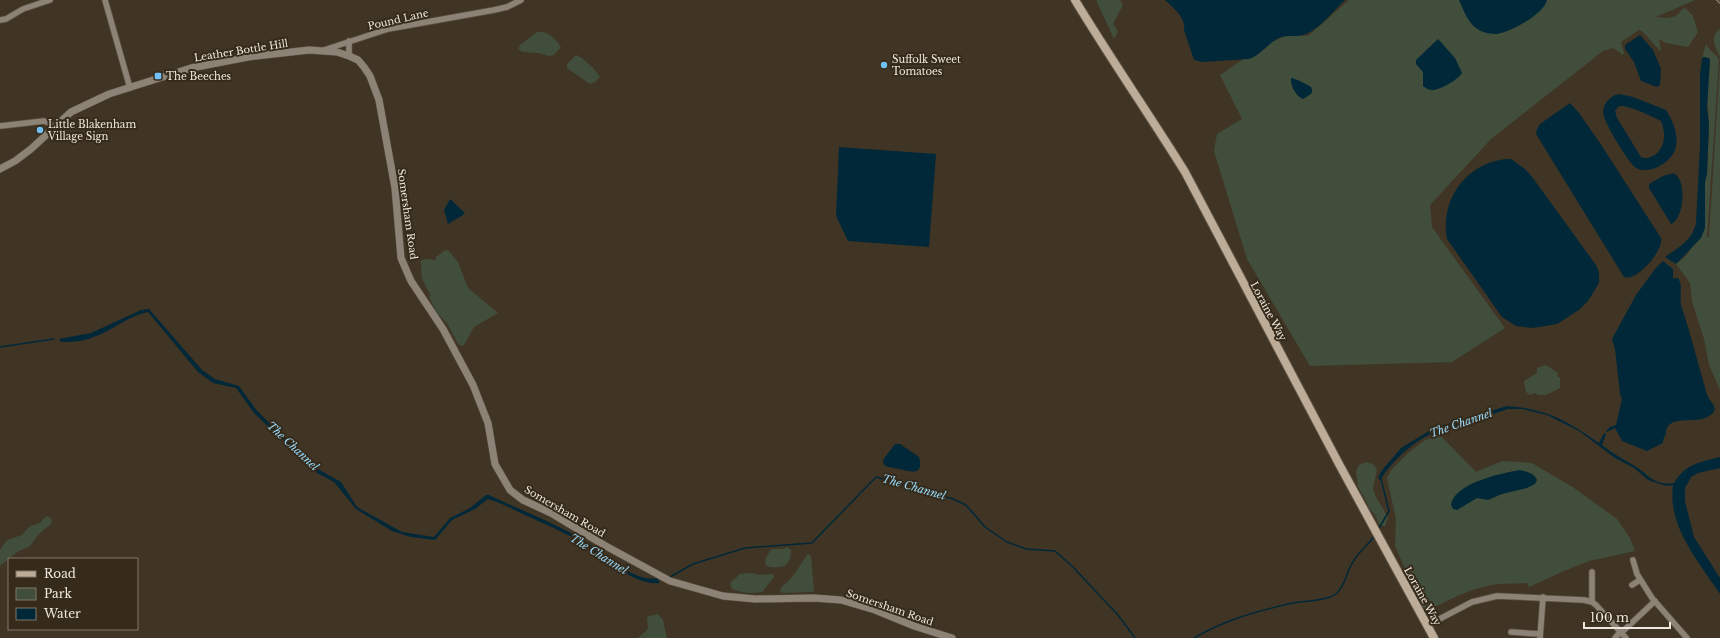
<svg xmlns="http://www.w3.org/2000/svg" width="1720" height="638" viewBox="0 0 1720 638" font-family="'Libre Baskerville',serif">
<style>
.green{fill:#414e3b}
.water{fill:#012838;fill-rule:evenodd}
.lines{fill:none;stroke-linecap:round;stroke-linejoin:round}
.stream{stroke:#012838;stroke-width:1.5}
.minor-casing{stroke:#5c5142;stroke-width:7}
.tertiary-casing{stroke:#5c5142;stroke-width:8}
.secondary-casing{stroke:#5c5142;stroke-width:10}
.minor{stroke:#8c8275;stroke-width:5.5}
.tertiary{stroke:#8c8275;stroke-width:7}
.secondary{stroke:#bdac97;stroke-width:8}
.rail-casing{stroke:#b1a89c;stroke-width:3}
.rail{stroke:#362b1b;stroke-width:1.5;stroke-dasharray:4.5;stroke-linecap:butt}
.poi-dot{fill:#70c1f4;stroke:#362b1b;stroke-width:1.5}
.labels{text-anchor:middle;stroke-width:4;stroke-linejoin:round;paint-order:stroke}
.street-label{font-size:10px;fill:#eee7dd;stroke:#362b1b}
.poi-label{font-size:10px;fill:#eee7dd;stroke:#362b1b;text-anchor:start}
.water-label{font-size:11px;font-style:italic;fill:#96d8f9;stroke:#362b1b}
</style>
<rect width="100%" height="100%" fill="#403525"/>
<path class="green" d="M 1096,0 L 1120,0 L 1123,5 L 1113,24 L 1118,31 L 1114,39 Z
M 1349,0 L 1695,0 L 1656,17 C 1662,18 1672,19 1677,15 C 1681,12 1680,10 1685,8 L 1693,16 L 1698,32 L 1688,47 L 1666,43 L 1659,39 L 1661,52 L 1642,31 L 1639,30 L 1621,42 L 1624,53 L 1623,55 L 1613,48 L 1603,51 L 1491,139 L 1430,205 L 1432,227 L 1505,328 L 1452,362 L 1310,366 L 1247,259 L 1214,151 L 1217,134 L 1242,119 L 1220,75 L 1261,47 L 1289,34 L 1308,36 Z
M 1720,29 L 1720,57 C 1715,47 1709,37 1720,29 Z
M 537,32 C 548,30 555,39 561,47 L 554,55 L 549,56 L 538,53 L 523,52 L 518,49 L 520,45 Z
M 1706,44 C 1709,51 1716,53 1719,60 L 1707,237 L 1709,237 L 1720,63 L 1720,390 L 1709,365 L 1704,339 L 1692,301 L 1690,283 L 1676,264 L 1686,256 L 1705,227 L 1705,182 L 1707,174 L 1709,124 L 1704,57 L 1702,58 Z
M 576,55 C 584,58 595,69 600,77 L 595,82 L 590,84 L 567,68 L 567,64 Z
M 448,250 L 458,262 L 468,288 L 498,313 L 474,327 L 464,345 L 461,346 L 458,344 L 447,323 L 437,313 L 429,297 L 431,296 C 428,290 424,284 422,278 C 421,272 422,267 420,261 L 425,259 L 436,260 L 436,257 L 444,251 Z
M 1546,365 L 1558,373 L 1557,376 L 1560,378 L 1560,388 L 1546,395 L 1538,395 L 1535,393 L 1530,395 L 1526,392 L 1524,381 L 1537,373 L 1537,368 Z
M 1440,435 L 1476,472 L 1502,461 L 1532,463 L 1574,488 L 1617,519 L 1630,538 L 1635,551 L 1589,561 L 1564,571 L 1529,587 L 1527,583 C 1515,584 1503,583 1492,585 C 1467,589 1446,602 1424,612 L 1395,546 L 1396,519 L 1387,478 L 1392,469 L 1408,453 L 1425,440 Z
M 1366,462 L 1373,464 L 1377,469 L 1373,489 L 1377,499 L 1388,517 L 1385,526 L 1381,526 L 1378,522 L 1375,515 L 1369,508 L 1364,497 L 1358,487 L 1356,471 L 1359,465 Z
M 46,516 L 51,518 L 52,523 L 38,535 L 30,546 L 17,552 L 0,566 L 0,550 L 7,540 L 22,535 L 30,526 L 40,523 Z
M 787,547 L 791,550 C 791,568 781,569 766,566 L 765,560 L 771,549 L 783,549 Z
M 808,554 L 811,556 L 814,590 L 813,592 L 782,593 L 780,591 C 782,584 788,583 792,577 C 798,569 802,562 808,554 Z
M 751,573 L 759,575 L 773,574 L 774,577 L 762,592 C 751,594 742,593 732,589 L 730,583 L 740,574 Z
M 658,614 L 663,620 L 667,638 L 638,638 L 648,629 L 647,618 L 649,616 Z"/>
<path class="water" d="M 1165,0 L 1345,0 C 1333,11 1322,27 1306,34 C 1297,38 1288,34 1279,38 C 1267,44 1261,55 1249,59 L 1202,62 L 1194,60 L 1184,30 C 1186,17 1173,8 1165,0 Z
M 1459,0 L 1547,0 C 1544,14 1511,32 1497,34 C 1492,34 1484,33 1479,30 C 1468,24 1464,11 1459,0 Z
M 1640,35 L 1653,50 L 1661,69 L 1660,85 L 1657,87 L 1641,81 L 1634,62 L 1625,49 L 1625,45 Z
M 1438,39 L 1455,58 L 1462,73 C 1458,80 1440,90 1432,90 C 1428,90 1426,88 1423,86 L 1423,72 L 1416,64 L 1416,60 Z
M 1704,57 L 1709,58 L 1710,60 L 1707,108 L 1709,124 L 1707,174 L 1705,182 L 1705,228 L 1701,238 L 1676,264 L 1665,257 C 1679,247 1692,241 1696,223 L 1700,145 L 1700,75 L 1702,58 Z
M 1291,78 C 1295,78 1308,85 1311,87 C 1313,90 1312,92 1311,94 L 1303,99 C 1296,97 1290,85 1291,78 Z
M 1619,94 L 1633,97 L 1666,110 C 1674,122 1681,141 1673,154 C 1667,164 1647,176 1635,167 C 1628,162 1602,120 1603,111 C 1604,103 1611,95 1619,94 ZM 1619,106 C 1629,105 1651,116 1661,121 C 1666,133 1666,149 1653,156 C 1649,158 1645,159 1641,157 L 1617,118 L 1615,111 Z
M 1570,103 L 1579,113 L 1600,143 L 1661,238 C 1664,250 1637,282 1624,277 L 1536,134 L 1537,129 L 1540,124 Z
M 839,147 L 936,154 L 929,247 L 848,241 L 836,216 Z
M 1511,159 L 1525,169 L 1533,178 L 1596,265 L 1599,272 L 1599,283 L 1588,301 L 1579,310 L 1557,324 L 1533,328 L 1516,326 L 1502,317 L 1447,239 C 1439,199 1469,159 1511,159 Z
M 1673,173 C 1687,178 1685,218 1671,224 L 1649,188 L 1649,184 L 1663,176 Z
M 450,199 L 465,213 L 463,215 L 448,224 L 444,210 Z
M 1663,261 L 1673,269 L 1673,278 L 1678,278 C 1684,287 1678,298 1682,308 C 1691,335 1698,364 1706,391 C 1707,399 1714,402 1715,410 C 1705,428 1674,413 1667,428 C 1666,430 1666,432 1666,434 C 1664,438 1663,439 1663,443 L 1647,451 L 1622,441 L 1615,428 L 1607,432 L 1606,431 L 1610,427 L 1616,425 L 1622,399 L 1620,394 L 1615,349 L 1612,339 L 1636,295 L 1655,269 Z
M 149,309 L 202,370 L 215,379 L 239,386 L 257,411 L 318,469 L 341,482 L 357,507 L 402,532 L 434,537 L 450,518 L 470,508 L 486,495 L 489,495 C 526,513 565,526 598,550 C 614,561 636,582 657,578 L 660,583 C 634,586 606,558 585,545 C 567,533 547,525 527,516 C 514,510 502,503 488,499 L 475,509 L 452,520 L 435,540 L 411,537 L 392,531 L 356,509 L 334,482 L 317,473 L 254,413 L 236,388 L 213,383 L 198,372 L 148,312 C 127,316 111,332 91,338 C 81,342 71,342 61,342 L 59,339 L 91,333 L 141,310 Z
M 1507,406 C 1548,409 1567,421 1599,443 L 1604,433 L 1606,434 L 1602,445 C 1612,453 1623,459 1635,466 C 1649,475 1654,486 1674,483 C 1685,464 1700,462 1720,457 L 1720,468 L 1698,473 L 1691,477 L 1685,488 L 1685,501 L 1694,537 L 1720,578 L 1720,594 C 1699,562 1667,526 1673,485 L 1666,486 L 1648,480 L 1634,468 L 1615,458 L 1579,431 L 1547,415 L 1522,409 L 1508,409 L 1444,431 C 1423,431 1389,463 1380,481 L 1378,477 L 1383,469 L 1401,448 L 1434,428 Z
M 895,444 L 900,444 L 919,457 C 924,474 913,473 900,469 C 895,468 889,468 884,465 L 883,460 Z
M 1520,470 C 1527,472 1534,473 1537,480 L 1535,484 L 1527,488 L 1502,494 L 1488,500 L 1477,498 L 1457,510 L 1453,509 L 1451,505 C 1454,483 1502,473 1520,470 Z"/>
<g class="lines">
<path class="stream" d="M 0,347 L 54,339
M 1378,530 L 1389,511 L 1381,479
M 670,577 L 693,564 L 745,548 L 812,543 L 876,477 L 953,499 L 966,505 L 985,527 L 1007,542 L 1026,549 L 1055,551 L 1072,566 L 1118,615 L 1135,638
M 1194,638 C 1225,620 1254,612 1288,604 C 1300,601 1328,601 1336,594 C 1346,586 1346,572 1353,562 C 1358,552 1368,546 1374,536"/>
<g class="minor-casing">
<path id="minor" d="M 105,0 L 130,88
M 0,20 L 6,19 L 23,9 L 50,0
M 349,41 L 349,56
M 324,50 L 388,29 L 494,10 L 507,7 L 521,0
M 0,126 L 44,121 L 49,123 L 53,127
M 1633,560 L 1637,574 L 1652,598 L 1687,638
M 1632,585 L 1640,580
M 1592,602 L 1592,572
M 1428,625 L 1472,602 L 1497,596 L 1584,600 L 1592,602 L 1596,605 L 1626,638
M 1511,632 L 1540,634
M 1621,633 L 1655,601
M 1540,638 L 1543,597
M 1615,638 L 1620,632"/>
</g>
<g class="tertiary-casing">
<path id="tertiary" d="M 0,169 L 15,161 L 31,149 L 71,112 L 109,94 L 191,68 L 248,57 L 309,50 L 337,52 L 349,56 L 358,60 L 364,67 L 370,76 L 379,100 L 395,188 L 401,258 L 411,281 L 443,329 L 473,385 L 488,423 L 495,464 L 510,490 L 523,500 L 551,513 L 604,545 L 670,581 L 723,596 L 755,599 L 814,598 L 841,600 L 875,610 L 914,626 L 952,638"/>
</g>
<g class="secondary-casing">
<path id="secondary" d="M 1075,0 C 1110,58 1149,114 1185,172 L 1339,464 L 1434,638"/>
</g>
<use href="#minor" class="minor"/>
<use href="#tertiary" class="tertiary"/>
<use href="#secondary" class="secondary"/>
<g class="rail-casing">
<path id="rail" d="M 1718,0 L 1720,2"/>
</g>
<use href="#rail" class="rail"/>
</g>
<g class="poi-dot">
<circle cx="884" cy="65" r="4"/>
<rect x="154" y="72" width="8" height="8" rx="2"/>
<circle cx="40" cy="130" r="4"/>
</g>
<g class="labels">
<g class="street-label">
<text transform="translate(398 19) rotate(-13)" y="4">Pound Lane</text>
<text transform="translate(241 50) rotate(-9)" y="4">Leather Bottle Hill</text>
<text transform="translate(408 214) rotate(82)" y="4">Somersham Road</text>
<text transform="translate(1269 311) rotate(62)" y="4">Loraine Way</text>
<text transform="translate(565 511) rotate(30)" y="4">Somersham Road</text>
<text transform="translate(1423 596) rotate(61)" y="4">Loraine Way</text>
<text transform="translate(890 607) rotate(19)" y="4">Somersham Road</text>
</g>
<g class="poi-label">
<text x="892" y="63">Suffolk Sweet<tspan x="892" dy="12">Tomatoes</tspan></text>
<text x="166" y="80">The Beeches</text>
<text x="48" y="128">Little Blakenham<tspan x="48" dy="12">Village Sign</tspan></text>
</g>
<g class="water-label">
<text transform="translate(1461 423) rotate(-19)" y="4">The Channel</text>
<text transform="translate(293 446) rotate(43)" y="4">The Channel</text>
<text transform="translate(914 487) rotate(16)" y="4">The Channel</text>
<text transform="translate(599 554) rotate(32)" y="4">The Channel</text>
</g>
</g>
<rect x="8" y="558" width="130" height="72" fill="#362b1b" stroke="#807669"/>
<rect x="16" y="571" width="20" height="6" fill="#bdac97" stroke="#807669"/>
<text x="44" y="578" font-size="12" fill="#eee7dd">Road</text>
<rect x="16" y="588" width="20" height="12" fill="#414e3b" stroke="#807669"/>
<text x="44" y="598" font-size="12" fill="#eee7dd">Park</text>
<rect x="16" y="608" width="20" height="12" fill="#012838" stroke="#807669"/>
<text x="44" y="618" font-size="12" fill="#eee7dd">Water</text>
<path d="M1584 622v6h86v-6" fill="none" stroke="#eee7dd" stroke-width="2"/>
<text x="1590" y="622" font-size="12" fill="#eee7dd" stroke="#362b1b" stroke-width="3" paint-order="stroke">100 m</text>
</svg>
